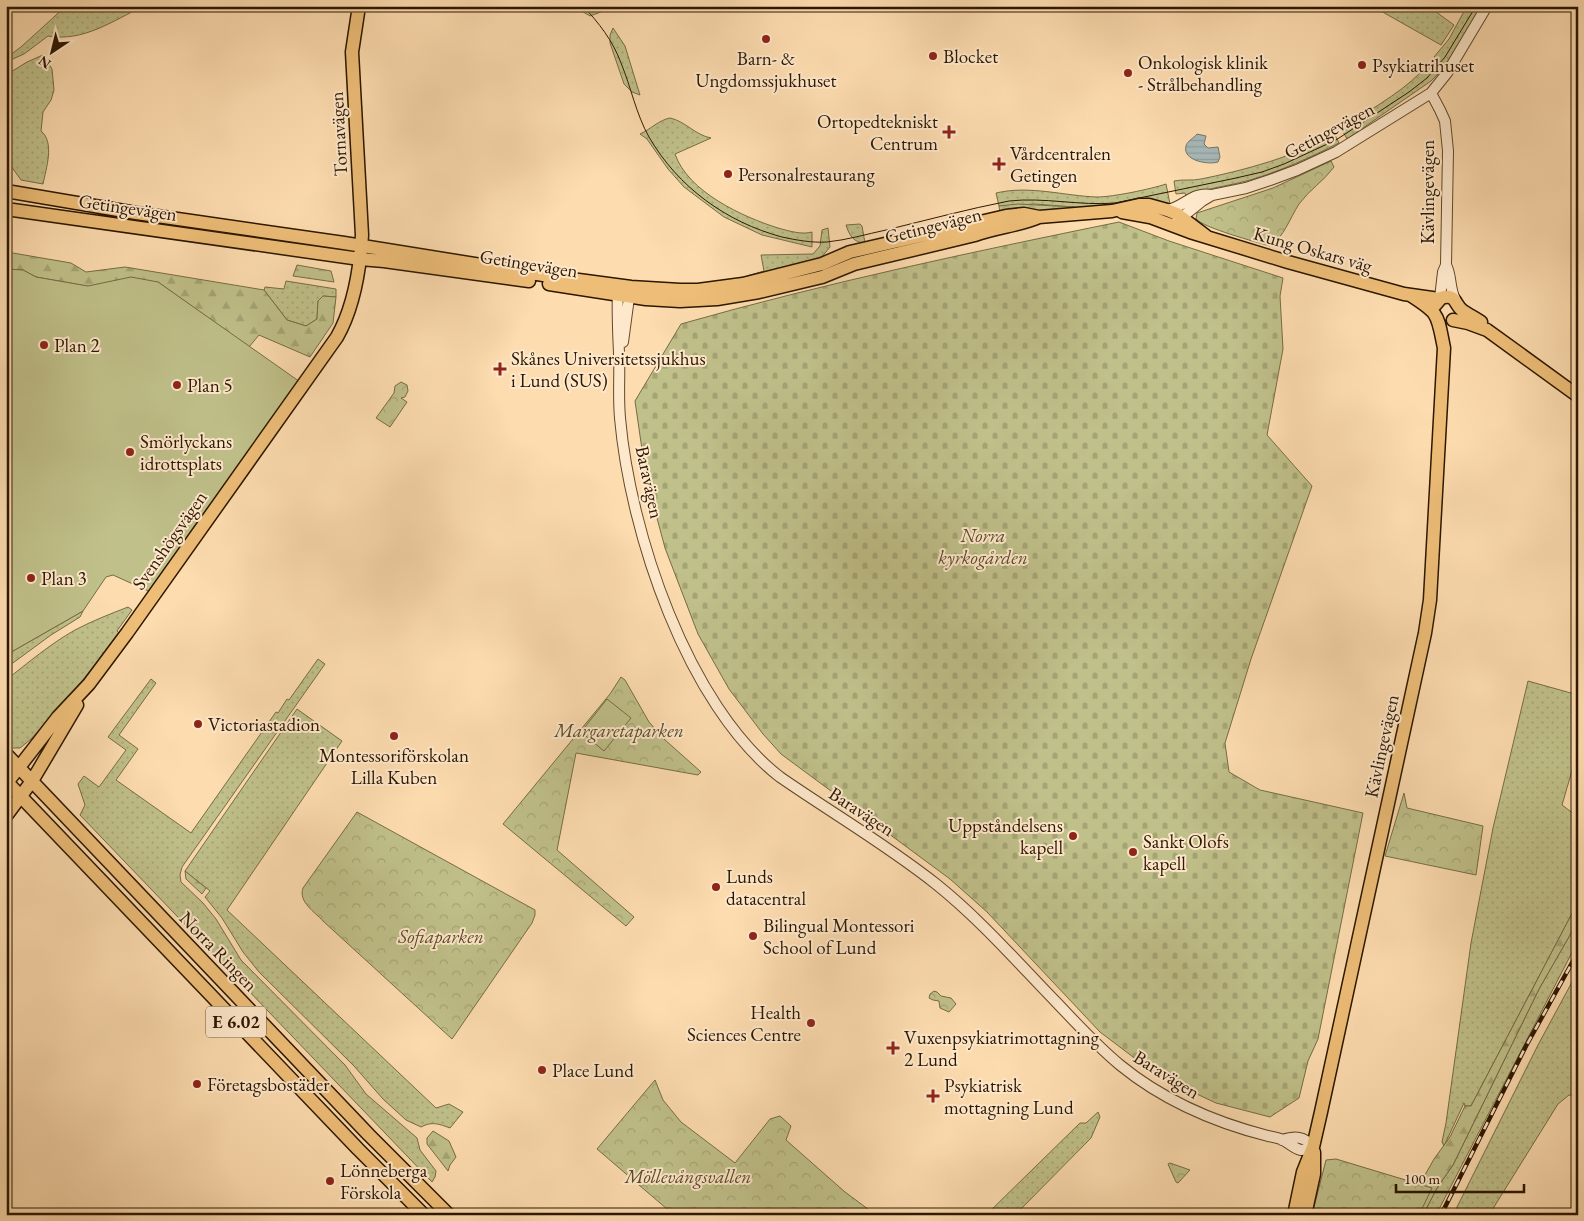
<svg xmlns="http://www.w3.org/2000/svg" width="1584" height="1221" viewBox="0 0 1584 1221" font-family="'EB Garamond',serif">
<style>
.grass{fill:url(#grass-dots);stroke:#766c45}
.forest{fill:url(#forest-firs);stroke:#766c45}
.cemetery{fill:url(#cemetery-stones);stroke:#766c45}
.park{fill:url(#park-crowns);stroke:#766c45}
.pitch{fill:#c0c08a;stroke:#766c45}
.water{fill:url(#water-rules);stroke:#75786e}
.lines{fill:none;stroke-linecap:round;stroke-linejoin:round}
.minor-casing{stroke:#60482c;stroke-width:12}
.major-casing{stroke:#2c1700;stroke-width:15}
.minor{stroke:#fee8cb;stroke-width:10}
.major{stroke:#eebe78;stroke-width:12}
.tram{stroke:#2c1700;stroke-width:1}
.rail-casing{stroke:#2c1700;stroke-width:4.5}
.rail{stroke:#fee8cb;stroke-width:2.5;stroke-dasharray:8;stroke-linecap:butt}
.poi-dot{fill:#8f2418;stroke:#fee8cb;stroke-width:2}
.labels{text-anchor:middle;stroke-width:4;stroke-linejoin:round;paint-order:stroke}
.shield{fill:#fee8cb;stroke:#6b563d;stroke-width:1}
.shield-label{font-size:18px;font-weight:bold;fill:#2c1700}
.poi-label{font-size:19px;fill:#2c1700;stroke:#fee8cb;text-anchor:start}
.street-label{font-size:19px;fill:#2c1700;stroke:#fee8cb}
.park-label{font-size:19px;font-style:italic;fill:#584a29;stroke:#fee8cb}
</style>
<defs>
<pattern id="grass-dots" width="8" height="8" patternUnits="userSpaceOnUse" patternTransform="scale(1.25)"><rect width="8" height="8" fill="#c0c08a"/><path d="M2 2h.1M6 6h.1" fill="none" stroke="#a5a475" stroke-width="1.8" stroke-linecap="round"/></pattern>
<pattern id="forest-firs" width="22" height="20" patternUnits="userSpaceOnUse" patternTransform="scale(1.25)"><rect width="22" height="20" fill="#c0c08a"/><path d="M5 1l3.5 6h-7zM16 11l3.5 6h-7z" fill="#a5a475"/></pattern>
<pattern id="cemetery-stones" width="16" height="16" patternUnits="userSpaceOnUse" patternTransform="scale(1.25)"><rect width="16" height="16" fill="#c0c08a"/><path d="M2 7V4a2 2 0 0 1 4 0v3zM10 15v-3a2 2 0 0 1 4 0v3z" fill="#a5a475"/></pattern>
<pattern id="park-crowns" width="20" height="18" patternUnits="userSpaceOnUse" patternTransform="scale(1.25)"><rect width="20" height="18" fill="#c0c08a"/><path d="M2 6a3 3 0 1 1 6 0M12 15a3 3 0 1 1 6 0" fill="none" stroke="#a5a475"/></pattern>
<pattern id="water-rules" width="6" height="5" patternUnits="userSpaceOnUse" patternTransform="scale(1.25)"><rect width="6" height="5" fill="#a6b8b7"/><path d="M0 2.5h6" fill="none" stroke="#8f9d9c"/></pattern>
</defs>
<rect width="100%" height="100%" fill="#fddcaf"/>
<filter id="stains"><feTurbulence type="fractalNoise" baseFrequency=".004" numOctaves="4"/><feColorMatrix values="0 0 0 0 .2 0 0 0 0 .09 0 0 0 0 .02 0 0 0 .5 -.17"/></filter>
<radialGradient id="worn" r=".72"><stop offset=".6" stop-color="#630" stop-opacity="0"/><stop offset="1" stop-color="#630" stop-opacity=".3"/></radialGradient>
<path class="grass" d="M 66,6 L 144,6 C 112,21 84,42 48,36 L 24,54 L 6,62 L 6,58 L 21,47 Z
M 573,6 L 596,6 L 601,12 L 590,16 Z
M 1372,6 L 1428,6 L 1454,25 L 1441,45 Z
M 1467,6 L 1482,6 L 1445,66 L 1434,57 L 1449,39 Z
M 613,28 L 625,46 L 640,95 L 632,92 L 624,84 L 610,43 L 610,35 Z
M 43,55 L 52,69 L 54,90 L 51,100 L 43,112 L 41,131 C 55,142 46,169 43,184 L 21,180 L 6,159 L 6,75 L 27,62 Z
M 1429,63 L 1440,72 L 1431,81 L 1347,139 L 1340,126 L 1349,124 C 1377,105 1408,89 1429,63 Z
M 670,118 C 685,121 695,135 711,138 L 675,154 C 688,192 743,217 778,228 C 789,231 802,235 812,232 L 812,247 L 762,235 L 724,217 L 684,187 L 668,169 L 647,139 L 640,134 C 651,129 659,120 670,118 Z
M 1333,131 L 1339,143 C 1311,157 1281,171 1250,180 C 1229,186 1207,188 1186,196 L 1185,193 L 1176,194 L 1174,181 C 1183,179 1192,181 1201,179 C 1236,172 1307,155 1333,131 Z
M 1166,184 L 1170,204 L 1074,209 L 1074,207 L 1035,204 L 999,206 L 996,193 C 1030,185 1064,196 1097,197 C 1113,197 1151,189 1166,184 Z
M 860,224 L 862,226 L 865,243 C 854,243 849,235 846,225 Z
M 828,228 L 830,247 L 820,259 L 748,278 L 747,276 L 764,271 L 761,255 L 813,254 L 820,246 L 822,230 Z
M 286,281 L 336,289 L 336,297 L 323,296 L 318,301 L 317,319 L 306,326 L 287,320 L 264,290 L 265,287 L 284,289 Z
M 128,607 L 132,610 L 117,631 L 119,633 L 79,685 L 31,739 L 20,748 L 12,748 L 6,744 L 6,680 C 28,663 50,644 75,630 C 92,621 110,614 128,607 Z
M 83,611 L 80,617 L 51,635 L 6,668 L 6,655 Z
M 318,659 L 325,664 L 182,867 L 180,875 L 181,882 L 203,903 L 216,919 L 241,960 L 345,1065 L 366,1094 L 417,1138 L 420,1150 L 436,1171 L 435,1177 L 432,1182 L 80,815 L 85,805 L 78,784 L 84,776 L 99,787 L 126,750 L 108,737 L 151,679 L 156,683 L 119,735 L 138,749 L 116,780 L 191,833 L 276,712 L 278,713 L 287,699 L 289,700 Z
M 1528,681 L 1578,695 L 1578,750 L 1562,805 L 1578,817 L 1578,902 L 1471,1106 L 1465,1106 L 1464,1103 L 1444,1146 L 1442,1142 L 1446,1123 L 1471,943 L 1493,828 Z
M 297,709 L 342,741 L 227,910 L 436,1108 L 449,1104 L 463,1112 L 450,1128 C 439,1124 432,1121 421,1127 L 406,1120 L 383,1099 L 354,1066 L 259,972 L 243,952 L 222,918 L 205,897 L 210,891 L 185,871 Z
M 1578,921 L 1578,941 L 1436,1215 L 1423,1215 L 1437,1188 L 1453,1165 L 1539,989 Z
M 1578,971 L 1578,1095 L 1569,1095 L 1558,1104 L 1489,1215 L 1453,1215 L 1538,1045 Z
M 1098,1112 L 1100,1117 L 1091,1138 L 1015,1215 L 986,1215 L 1080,1123 L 1086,1123 Z"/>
<path class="forest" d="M 7,252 L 71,263 L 86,272 L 125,267 L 264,290 L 287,320 L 306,326 L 317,319 L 318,301 L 323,296 L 336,297 L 333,323 L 310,357 L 259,335 L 249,347 L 158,282 L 120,292 L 36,277 L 23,270 L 6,269 Z
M 297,265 L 331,271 L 334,282 L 293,276 Z
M 185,871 L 206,888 L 202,894 L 186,879 Z
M 1578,902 L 1578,921 L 1539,989 L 1453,1165 L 1437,1188 L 1423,1215 L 1398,1215 L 1417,1182 L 1421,1182 L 1434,1159 L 1450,1137 L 1465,1106 L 1471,1106 Z
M 433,1131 L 449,1141 L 456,1157 L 450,1165 L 448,1171 L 427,1144 L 427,1138 Z"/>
<path class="cemetery" d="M 1119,222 L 1169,241 L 1283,278 L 1280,296 L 1283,349 L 1267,435 L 1312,486 L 1251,659 L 1225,743 L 1229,772 L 1260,790 L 1363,813 L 1318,1039 L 1308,1061 L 1299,1098 L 1270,1117 L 1216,1103 L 1169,1081 L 1141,1063 L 1100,1032 L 987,912 L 950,879 L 781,754 L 763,734 L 729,689 L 698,634 L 665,548 L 646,477 L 635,401 L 681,324 C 825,283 972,252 1119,222 Z"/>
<path class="park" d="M 1331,161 L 1334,167 C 1324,181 1309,190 1299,204 C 1290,218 1284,237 1270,246 C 1256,242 1204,228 1196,219 L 1197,213 L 1273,188 Z
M 1018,204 L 1075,207 L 1074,209 L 1000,213 L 999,206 Z
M 401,382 L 407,385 L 408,391 L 405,397 L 401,398 L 407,402 L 390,427 L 376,418 L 394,393 L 395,386 Z
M 621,677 L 625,680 L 649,722 L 664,739 L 701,772 L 698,775 L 576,753 L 557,850 L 634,917 L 626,926 L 503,824 L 610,694 Z
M 1404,793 L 1407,808 L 1483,826 L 1476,875 L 1385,856 Z
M 357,812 L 535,910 L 535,915 L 532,923 L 452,1039 L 323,921 C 315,912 298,902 303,888 Z
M 934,991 L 937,992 L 941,996 L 951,998 L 956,1004 L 949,1012 L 940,1008 L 939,1001 L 933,1000 L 929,998 L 930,994 Z
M 655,1080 L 663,1100 L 681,1122 L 735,1163 L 770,1119 L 780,1116 L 791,1126 L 786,1140 L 845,1192 L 876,1215 L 674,1215 L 597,1149 Z
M 1336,1159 L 1432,1188 L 1419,1215 L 1312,1215 L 1326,1160 Z
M 1170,1163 L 1190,1170 L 1178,1183 L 1176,1182 L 1168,1164 Z"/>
<path class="pitch" d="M 6,269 L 23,270 L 36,277 L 88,286 L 131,277 L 158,282 L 303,384 L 155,594 L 113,575 L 106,577 L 83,611 L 6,655 Z
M 607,699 L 631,718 L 604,751 L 581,732 Z"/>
<path class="water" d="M 1197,134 L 1206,136 L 1204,144 L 1208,148 L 1218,147 L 1220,157 L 1218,162 C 1209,165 1182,161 1186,146 C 1187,141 1194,138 1197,134 Z"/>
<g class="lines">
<g class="minor-casing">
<path id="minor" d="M 1431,93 L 1440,110 L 1445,121 L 1448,151 L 1446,265 L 1443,272 L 1440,298
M 1167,210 C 1183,208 1193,191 1211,195
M 1177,221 L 1202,201 L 1212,195 L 1246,188 L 1270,180 L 1297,170 L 1336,152 L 1431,93 L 1447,73 L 1487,6
M 1446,265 C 1452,276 1449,288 1455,299
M 618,289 C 617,310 618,332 619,353 C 620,375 618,396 620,418 C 630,532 687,705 780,777 C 832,813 887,845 936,884 C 981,920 1018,963 1058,1004 C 1078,1025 1097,1046 1120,1065 C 1164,1101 1213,1122 1268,1136 C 1273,1137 1279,1138 1283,1140 C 1296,1147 1297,1154 1313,1147 C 1304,1136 1295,1136 1282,1140
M 623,342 L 630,290"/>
</g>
<g class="major-casing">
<path id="major" d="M 6,191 L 136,213 L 344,243 L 556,277 L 631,287 L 680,290 L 698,290 L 743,284 L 822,264 L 850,252 L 1006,216 L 1024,214 L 1039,217 L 1112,211 L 1139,205 L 1149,205 L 1167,210 L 1177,214 L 1206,236
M 6,209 L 360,259 L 384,261 L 529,281
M 1122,212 L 1150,217 L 1190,232 L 1288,262 L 1404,294 L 1439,299
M 549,284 L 646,299 L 680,301 L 717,299 L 759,292 L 822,277 L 854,264 L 975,235 C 996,227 1018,226 1039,217
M 1435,305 L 1441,298 C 1457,293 1454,305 1463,311 C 1469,315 1475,318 1481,322
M 1453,320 L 1468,323 L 1487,330 L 1578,396
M 6,754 L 369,1135 L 449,1215
M 6,781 L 358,1149 L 424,1215
M 6,784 L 58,717 L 89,684 L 127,633 L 337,337 C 354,307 360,269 362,235 L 352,52 L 359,6
M 6,816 L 32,781 L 77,705
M 1294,1215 L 1303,1172 L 1313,1147 L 1321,1112 L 1425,633 L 1430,600 L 1444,348 C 1437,314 1440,314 1410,295
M 1305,1215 L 1314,1174 L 1314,1152"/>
</g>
<use href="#minor" class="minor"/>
<use href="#major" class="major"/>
<path class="tram" d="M 583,6 C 599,23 613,41 621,63 C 631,87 636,114 649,137 C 678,187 726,222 782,237 C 796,240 812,243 827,242 C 847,240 867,234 886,230 C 927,220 968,209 1009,201 C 1044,197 1080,206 1115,203 L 1236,178 L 1262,172 L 1284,164 L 1336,140 L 1409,92 L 1427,78 L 1445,57 L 1476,6"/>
<g class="rail-casing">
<path id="rail" d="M 1441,1215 L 1526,1046 L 1578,952"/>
</g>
<use href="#rail" class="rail"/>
</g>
<g class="poi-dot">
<circle cx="766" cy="39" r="5"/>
<circle cx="933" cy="56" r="5"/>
<circle cx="1362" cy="65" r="5"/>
<circle cx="1128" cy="73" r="5"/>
<path d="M946.5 124.5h5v5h5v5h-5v5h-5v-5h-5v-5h5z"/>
<path d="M996.5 156.5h5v5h5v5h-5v5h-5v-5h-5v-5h5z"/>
<circle cx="728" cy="174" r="5"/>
<circle cx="44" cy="345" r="5"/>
<path d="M497.5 361.5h5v5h5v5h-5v5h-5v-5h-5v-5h5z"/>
<circle cx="177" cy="385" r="5"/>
<circle cx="130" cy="452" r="5"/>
<circle cx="31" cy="578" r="5"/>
<circle cx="198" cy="724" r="5"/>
<circle cx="394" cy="736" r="5"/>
<circle cx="1073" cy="836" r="5"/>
<circle cx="1133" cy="852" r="5"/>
<circle cx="716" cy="887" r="5"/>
<circle cx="753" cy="936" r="5"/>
<circle cx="811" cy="1023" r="5"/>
<path d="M890.5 1040.5h5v5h5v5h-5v5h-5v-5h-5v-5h5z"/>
<circle cx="542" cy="1070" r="5"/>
<circle cx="197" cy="1084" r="5"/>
<path d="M930.5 1088.5h5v5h5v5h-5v5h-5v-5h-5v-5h5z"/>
<circle cx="330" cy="1181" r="5"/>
</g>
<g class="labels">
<rect class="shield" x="206" y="1006.5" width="60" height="31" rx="4"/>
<g class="shield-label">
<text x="236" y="1028">E 6.02</text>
</g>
<g class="poi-label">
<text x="943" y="63">Blocket</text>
<text x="766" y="65" text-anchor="middle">Barn- &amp;<tspan x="766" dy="22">Ungdomssjukhuset</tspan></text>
<text x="1138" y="69">Onkologisk klinik<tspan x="1138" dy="22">- Strålbehandling</tspan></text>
<text x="1372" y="72">Psykiatrihuset</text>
<text x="938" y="128" text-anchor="end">Ortopedtekniskt<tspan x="938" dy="22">Centrum</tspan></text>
<text x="1010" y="160">Vårdcentralen<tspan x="1010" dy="22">Getingen</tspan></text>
<text x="738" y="181">Personalrestaurang</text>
<text x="54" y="352">Plan 2</text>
<text x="511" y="365">Skånes Universitetssjukhus<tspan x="511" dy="22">i Lund (SUS)</tspan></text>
<text x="187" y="392">Plan 5</text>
<text x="140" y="448">Smörlyckans<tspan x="140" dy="22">idrottsplats</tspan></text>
<text x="41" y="585">Plan 3</text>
<text x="208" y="731">Victoriastadion</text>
<text x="394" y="762" text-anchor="middle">Montessoriförskolan<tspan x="394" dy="22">Lilla Kuben</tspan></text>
<text x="1063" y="832" text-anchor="end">Uppståndelsens<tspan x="1063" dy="22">kapell</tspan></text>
<text x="1143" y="848">Sankt Olofs<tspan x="1143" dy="22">kapell</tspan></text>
<text x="726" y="883">Lunds<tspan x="726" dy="22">datacentral</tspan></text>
<text x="763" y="932">Bilingual Montessori<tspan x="763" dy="22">School of Lund</tspan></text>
<text x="801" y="1019" text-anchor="end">Health<tspan x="801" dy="22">Sciences Centre</tspan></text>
<text x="904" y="1044">Vuxenpsykiatrimottagning<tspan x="904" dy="22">2 Lund</tspan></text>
<text x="552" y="1077">Place Lund</text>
<text x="207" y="1091">Företagsbostäder</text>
<text x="944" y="1092">Psykiatrisk<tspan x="944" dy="22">mottagning Lund</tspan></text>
<text x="340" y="1177">Lönneberga<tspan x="340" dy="22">Förskola</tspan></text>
</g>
<g class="street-label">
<text transform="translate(1329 130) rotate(-28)" y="7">Getingevägen</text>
<text transform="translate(338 134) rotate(-93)" y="7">Tornavägen</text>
<text transform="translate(1427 192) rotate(-90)" y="7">Kävlingevägen</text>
<text transform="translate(128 207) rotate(8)" y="7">Getingevägen</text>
<text transform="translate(933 225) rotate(-14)" y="7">Getingevägen</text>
<text transform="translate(1313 249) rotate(16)" y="7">Kung Oskars väg</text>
<text transform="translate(529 263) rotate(9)" y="7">Getingevägen</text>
<text transform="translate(650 482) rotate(78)" y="7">Baravägen</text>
<text transform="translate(169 540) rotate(-55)" y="7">Svenshögsvägen</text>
<text transform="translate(1381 746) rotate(-78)" y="7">Kävlingevägen</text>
<text transform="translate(862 811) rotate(33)" y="7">Baravägen</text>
<text transform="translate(219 951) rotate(46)" y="7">Norra Ringen</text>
<text transform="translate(1167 1074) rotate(32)" y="7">Baravägen</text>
</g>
<g class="park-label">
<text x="983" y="542">Norra<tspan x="983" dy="22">kyrkogården</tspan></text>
<text x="619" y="737">Margaretaparken</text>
<text x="441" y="943">Sofiaparken</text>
<text x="688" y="1183">Möllevångsvallen</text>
</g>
</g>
<rect width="1584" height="1221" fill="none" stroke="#fddcaf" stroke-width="25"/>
<rect x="8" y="8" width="1569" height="1206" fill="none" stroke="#2c1700" stroke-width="2.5"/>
<rect x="12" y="12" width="1559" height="1196" fill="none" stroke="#2c1700"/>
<g transform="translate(52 52) rotate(215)" stroke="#fee8cb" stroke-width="4" paint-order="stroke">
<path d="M0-4L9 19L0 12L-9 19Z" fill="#2c1700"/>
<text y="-8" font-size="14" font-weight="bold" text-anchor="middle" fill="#2c1700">N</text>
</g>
<path d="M1396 1184v8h128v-8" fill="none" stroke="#2c1700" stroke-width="2.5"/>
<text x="1404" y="1184" font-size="15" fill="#2c1700" stroke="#fee8cb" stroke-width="4" paint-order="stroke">100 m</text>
<rect width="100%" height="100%" filter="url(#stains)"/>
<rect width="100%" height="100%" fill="url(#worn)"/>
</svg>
